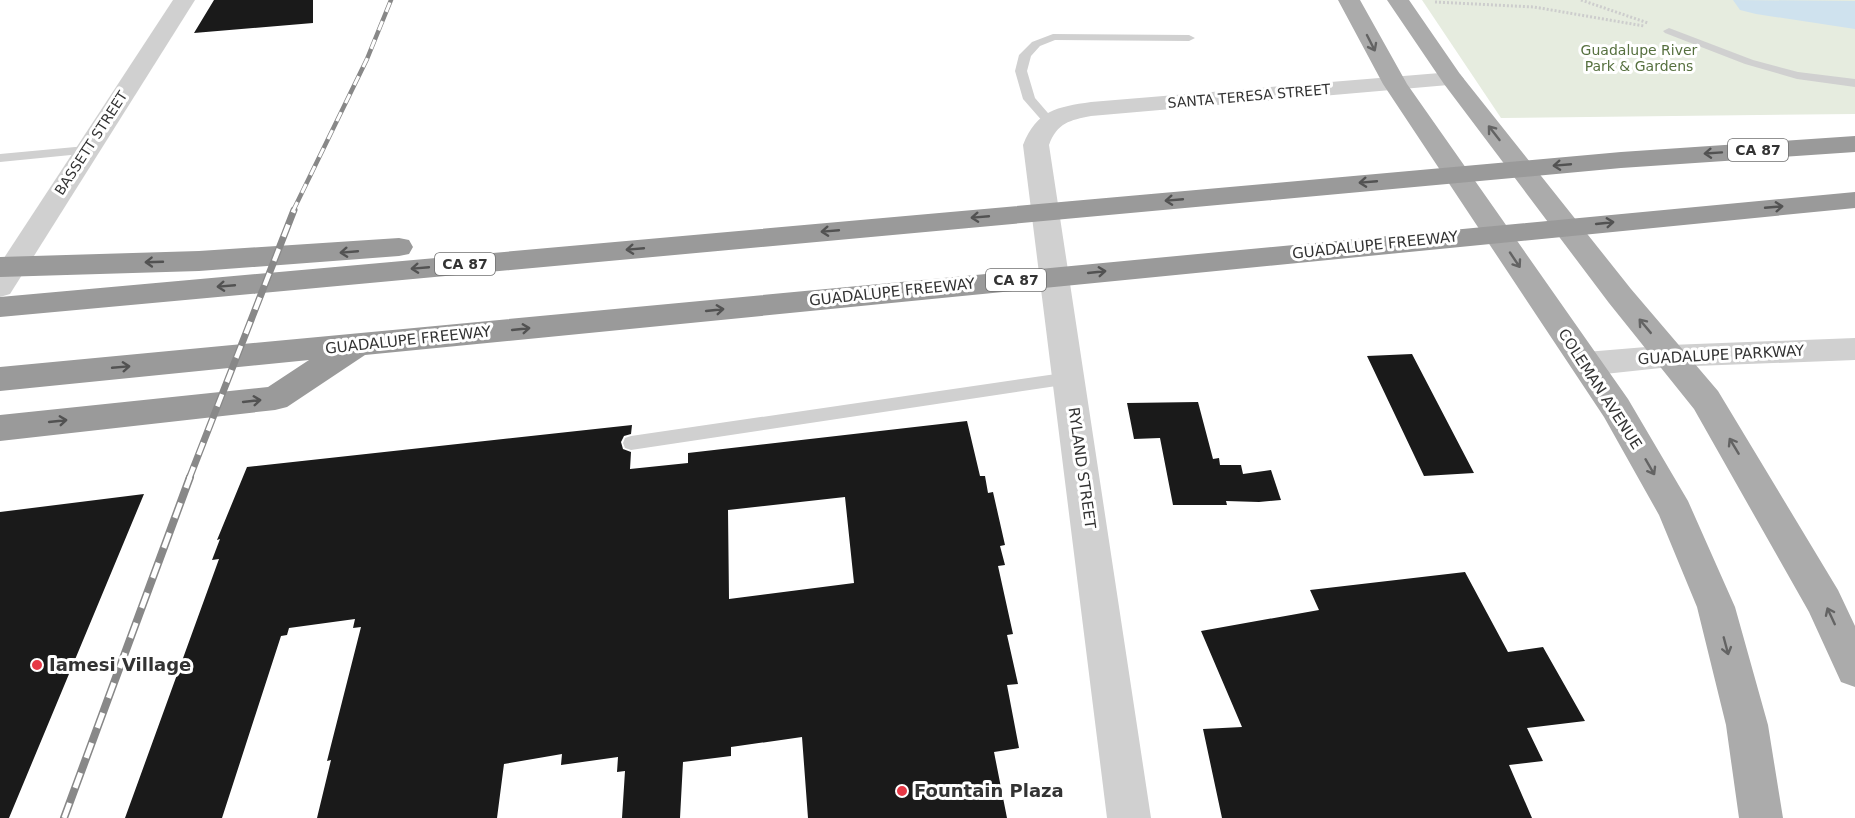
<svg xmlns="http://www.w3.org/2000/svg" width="1855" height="818" viewBox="0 0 1855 818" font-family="'DejaVu Sans',sans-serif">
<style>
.green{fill:#e6ecdf}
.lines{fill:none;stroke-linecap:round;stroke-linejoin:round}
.river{fill:#cfe2ee;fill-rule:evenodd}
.building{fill:#1a1a1a;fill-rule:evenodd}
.path{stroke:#cdcdcd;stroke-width:3;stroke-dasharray:2 2;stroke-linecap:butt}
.service{fill:#d0d0d0;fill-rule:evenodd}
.minor{fill:#d0d0d0;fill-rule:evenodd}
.tertiary{fill:#d0d0d0;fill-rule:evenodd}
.primary{fill:#ababab;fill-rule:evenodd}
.motorway{fill:#9a9a9a;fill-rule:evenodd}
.rail-far2-casing{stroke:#888;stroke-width:4.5}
.rail-far1-casing{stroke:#888;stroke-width:7}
.rail-casing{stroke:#888;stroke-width:8}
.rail-far2{stroke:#fff;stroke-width:3;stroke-dasharray:10;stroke-linecap:butt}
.rail-far1{stroke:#fff;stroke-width:4.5;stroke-dasharray:13;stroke-linecap:butt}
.rail{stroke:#fff;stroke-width:5;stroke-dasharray:16;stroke-linecap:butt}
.oneway{stroke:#636363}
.oneway2{stroke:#525252}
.poi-dot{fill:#e63946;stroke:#fff;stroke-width:2}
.labels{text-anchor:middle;stroke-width:6;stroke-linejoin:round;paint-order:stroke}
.far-park-label{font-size:14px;fill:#56703f;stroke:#fff}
.far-street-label{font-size:14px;fill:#333;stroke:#fff}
.shield{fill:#fff;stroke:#707070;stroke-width:1.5}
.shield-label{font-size:14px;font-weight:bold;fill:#333}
.street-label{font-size:15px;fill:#333;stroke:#fff}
.near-poi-label{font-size:18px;font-weight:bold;fill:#333;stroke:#fff;text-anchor:start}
</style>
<rect width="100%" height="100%" fill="#fff"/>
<path class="green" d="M 1422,0 L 1855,0 L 1855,114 L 1501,118 Z"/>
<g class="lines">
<path class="river" d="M 1733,0 L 1855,1 L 1855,29 L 1756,14 L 1740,10 Z"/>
</g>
<path class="building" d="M 214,0 L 313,0 L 313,23 L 194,33 Z
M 1412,354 L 1474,473 L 1424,476 L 1367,356 Z
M 1198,402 L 1213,459 L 1219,458 L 1220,465 L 1241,465 L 1243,474 L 1271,470 L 1281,500 L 1259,502 L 1226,501 L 1227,505 L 1173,505 L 1160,438 L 1134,439 L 1127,403 Z
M 967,421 L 980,476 L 985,476 L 988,493 L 993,492 L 1005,545 L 1000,546 L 1005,565 L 998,566 L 1013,634 L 1007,635 L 1018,684 L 1007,685 L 1019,748 L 994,752 L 1007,818 L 808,818 L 802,737 L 731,747 L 731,756 L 683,762 L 680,818 L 622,818 L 625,771 L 617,772 L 618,757 L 561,765 L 562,754 L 504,764 L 497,818 L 317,818 L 331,760 L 327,761 L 361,627 L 353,628 L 355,619 L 289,628 L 287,635 L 281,636 L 222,818 L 125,818 L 219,559 L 212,560 L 220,539 L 217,540 L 247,467 L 632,425 L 631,434 L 624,436 L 621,442 L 623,449 L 631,452 L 630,469 L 688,463 L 688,453 ZM 845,497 L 854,583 L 729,599 L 728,510 Z
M 144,494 L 9,818 L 0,818 L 0,512 Z
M 1465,572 L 1508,652 L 1543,647 L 1585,721 L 1527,728 L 1543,761 L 1509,765 L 1532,818 L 1222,818 L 1203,729 L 1242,727 L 1201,631 L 1319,610 L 1310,590 Z"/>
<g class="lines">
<path class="path" d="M 1581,0 L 1648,23
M 1435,2 L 1534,7 L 1644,26"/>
<path class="service" d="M 1669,28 L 1753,60 L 1798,72 L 1855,79 L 1855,87 L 1797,79 L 1745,64 L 1665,33 L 1663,31 Z
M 1053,34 L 1189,35 L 1195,38 L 1189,41 L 1055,40 L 1040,46 L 1031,56 L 1027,71 L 1035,98 L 1054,120 L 1048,124 L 1044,123 L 1023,99 L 1015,71 L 1019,55 L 1032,42 Z
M 86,146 L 92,150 L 91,153 L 0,162 L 0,154 Z
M 1070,372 L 1076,374 L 1078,378 L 1076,382 L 1070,384 L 631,450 L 625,448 L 623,443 L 625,438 L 631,436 Z"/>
<path class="minor" d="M 173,0 L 195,0 L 10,294 L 0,297 L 0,264 Z"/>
<path class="tertiary" d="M 1452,72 L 1460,74 L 1464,79 L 1460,84 L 1091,116 C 1070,120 1057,123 1049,145 L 1151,818 L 1107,818 L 1023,145 C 1037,110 1057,107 1091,102 Z
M 1855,338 L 1855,360 L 1670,367 L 1586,376 L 1575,372 L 1570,364 L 1575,356 L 1586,352 L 1670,345 Z"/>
<path class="primary" d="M 1338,0 L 1360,0 L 1407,84 L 1628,399 L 1688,501 L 1735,607 L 1768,725 L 1783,818 L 1739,818 L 1726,725 L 1697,607 L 1659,515 L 1604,417 L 1383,84 Z
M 1387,0 L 1409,0 L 1460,74 L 1631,289 L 1718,391 L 1838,590 L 1855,626 L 1855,687 L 1841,682 L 1809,612 L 1694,409 L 1609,303 L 1444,84 Z"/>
<path class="motorway" d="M 1855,136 L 1855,152 L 1621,168 L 0,317 L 0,297 L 1621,152 Z
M 1855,192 L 1855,208 L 365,355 L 287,407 L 275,410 L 0,441 L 0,415 L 268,387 L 309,360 L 0,391 L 0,367 Z
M 399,238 L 409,240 L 413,247 L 409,254 L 399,256 L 199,271 L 0,277 L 0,257 L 199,251 Z"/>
<g class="rail-far2-casing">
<path id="rail-far2" d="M 293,211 L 367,59 L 391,0"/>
</g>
<g class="rail-far1-casing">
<path id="rail-far1" d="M 189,479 L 294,210"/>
</g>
<g class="rail-casing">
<path id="rail" d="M 64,818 L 190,477"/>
</g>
<use href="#rail-far2" class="rail-far2"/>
<use href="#rail-far1" class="rail-far1"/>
<use href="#rail" class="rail"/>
</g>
<defs><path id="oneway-shaft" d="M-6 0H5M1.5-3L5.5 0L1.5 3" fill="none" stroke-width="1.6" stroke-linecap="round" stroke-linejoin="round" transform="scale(1.5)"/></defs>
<g class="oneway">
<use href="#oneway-shaft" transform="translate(1371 43) rotate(63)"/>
<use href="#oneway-shaft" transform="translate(1494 133) rotate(-128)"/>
<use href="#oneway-shaft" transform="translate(1515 260) rotate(56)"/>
<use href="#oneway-shaft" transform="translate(1645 326) rotate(-130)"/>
<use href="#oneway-shaft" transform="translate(1734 446) rotate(-121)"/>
<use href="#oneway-shaft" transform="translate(1650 467) rotate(60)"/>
<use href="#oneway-shaft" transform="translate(1831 616) rotate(-115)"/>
<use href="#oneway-shaft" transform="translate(1726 646) rotate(75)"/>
</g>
<g class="oneway2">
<use href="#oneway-shaft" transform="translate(1713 153) rotate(176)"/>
<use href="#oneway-shaft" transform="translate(1562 165) rotate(175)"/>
<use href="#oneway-shaft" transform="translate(1368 182) rotate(175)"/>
<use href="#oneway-shaft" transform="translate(1174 200) rotate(175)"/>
<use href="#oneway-shaft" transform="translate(1774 207) rotate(-5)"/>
<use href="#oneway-shaft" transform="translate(980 217) rotate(175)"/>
<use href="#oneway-shaft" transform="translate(1605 223) rotate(-6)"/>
<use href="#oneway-shaft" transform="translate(830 231) rotate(175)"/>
<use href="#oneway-shaft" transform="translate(635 249) rotate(175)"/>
<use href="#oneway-shaft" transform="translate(349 252) rotate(175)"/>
<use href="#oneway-shaft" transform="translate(154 262) rotate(178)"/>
<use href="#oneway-shaft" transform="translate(420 268) rotate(175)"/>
<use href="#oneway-shaft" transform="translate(1097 272) rotate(-6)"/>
<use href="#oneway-shaft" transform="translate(226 286) rotate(175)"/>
<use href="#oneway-shaft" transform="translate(715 310) rotate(-6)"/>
<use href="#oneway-shaft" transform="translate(521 329) rotate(-6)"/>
<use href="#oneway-shaft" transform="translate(121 367) rotate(-5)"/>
<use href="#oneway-shaft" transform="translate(252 401) rotate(-6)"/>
<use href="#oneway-shaft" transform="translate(58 421) rotate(-6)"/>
</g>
<g class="poi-dot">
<circle cx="37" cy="665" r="6"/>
<circle cx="902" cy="791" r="6"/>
</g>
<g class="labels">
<g class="far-park-label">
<text x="1639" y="55">Guadalupe River<tspan x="1639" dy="16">Park &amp; Gardens</tspan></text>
</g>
<g class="far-street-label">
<text transform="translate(1249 96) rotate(-5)" y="5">SANTA TERESA STREET</text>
<text transform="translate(91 143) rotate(-57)" y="5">BASSETT STREET</text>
</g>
<g class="shield">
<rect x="1728" y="139" width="60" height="22" rx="4.5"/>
<rect x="435" y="253" width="60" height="22" rx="4.5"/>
<rect x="986" y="269" width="60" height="22" rx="4.5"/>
</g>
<g class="shield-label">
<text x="1758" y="155">CA 87</text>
<text x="465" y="269">CA 87</text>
<text x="1016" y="285">CA 87</text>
</g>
<g class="street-label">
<text transform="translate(1375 245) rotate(-6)" y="5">GUADALUPE FREEWAY</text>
<text transform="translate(892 292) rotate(-6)" y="5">GUADALUPE FREEWAY</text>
<text transform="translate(408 340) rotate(-6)" y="5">GUADALUPE FREEWAY</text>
<text transform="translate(1721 355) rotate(-3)" y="5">GUADALUPE PARKWAY</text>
<text transform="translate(1600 389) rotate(57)" y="5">COLEMAN AVENUE</text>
<text transform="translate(1082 468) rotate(82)" y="5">RYLAND STREET</text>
</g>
<g class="near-poi-label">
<text x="49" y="671">Iamesi Village</text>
<text x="914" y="797">Fountain Plaza</text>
</g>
</g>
</svg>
